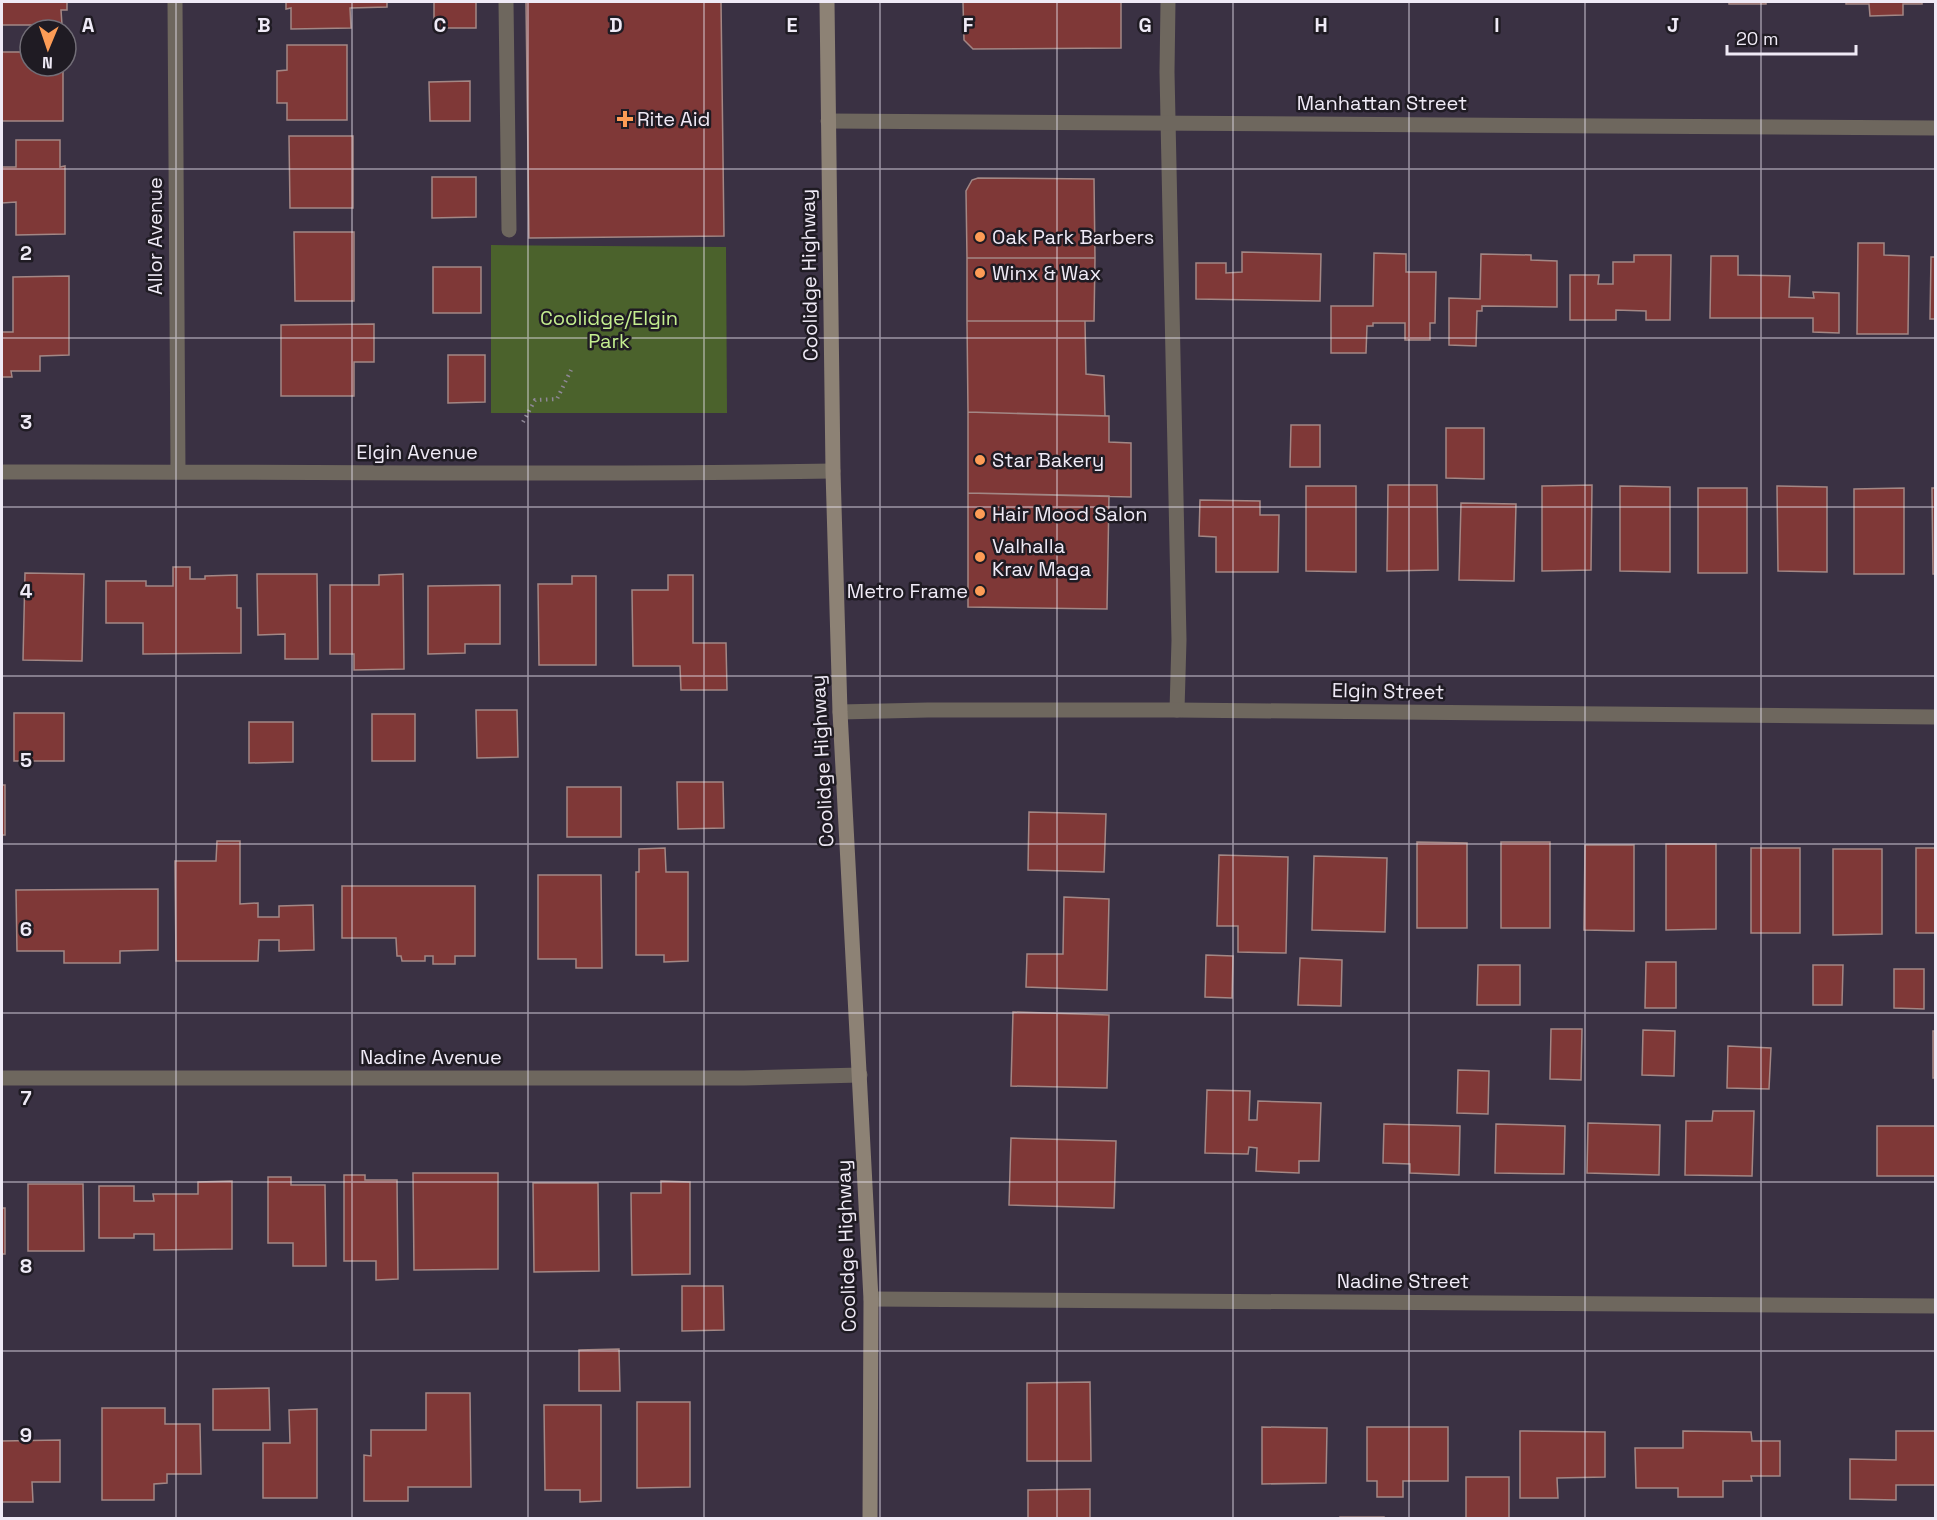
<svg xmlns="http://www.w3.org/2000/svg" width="1937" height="1520" viewBox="0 0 1937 1520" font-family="'Space Grotesk',sans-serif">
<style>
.green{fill:#4b622c}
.building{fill:#7f3837;stroke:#a38785;stroke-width:1.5}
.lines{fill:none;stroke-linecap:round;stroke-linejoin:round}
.path{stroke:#8f8897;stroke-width:4;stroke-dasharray:1.5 4.5;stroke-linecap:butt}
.service{stroke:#6e675e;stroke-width:15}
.minor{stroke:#6e675e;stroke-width:15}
.secondary{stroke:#8d8275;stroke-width:15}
.grid{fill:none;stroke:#efeaf6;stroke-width:1.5;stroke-opacity:0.55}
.poi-dot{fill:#fd9c56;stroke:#1f1b23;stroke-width:2}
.labels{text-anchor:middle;stroke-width:5;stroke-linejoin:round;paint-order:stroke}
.street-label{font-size:20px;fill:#efeaf6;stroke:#1f1b23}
.poi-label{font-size:20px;fill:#efeaf6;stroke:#1f1b23;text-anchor:start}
.park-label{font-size:20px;fill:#c4ee8f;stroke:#1f1b23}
.grid-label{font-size:20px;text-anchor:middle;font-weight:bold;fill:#efeaf6;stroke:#1f1b23;stroke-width:5;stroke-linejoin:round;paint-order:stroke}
</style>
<rect width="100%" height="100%" fill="#3a3143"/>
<path class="green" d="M 491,245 L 726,247 L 727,413 L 491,413 Z"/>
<path class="building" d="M 2,2 L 67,2 L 67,10 L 61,10 L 62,25 L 2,25 Z
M 286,2 L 387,2 L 387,7 L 350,8 L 351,28 L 291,29 L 291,8 L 286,9 Z
M 434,2 L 476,2 L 476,28 L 434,28 Z
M 526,2 L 721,2 L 724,236 L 529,238 Z
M 963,2 L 1121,2 L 1121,48 L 973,49 L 964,40 Z
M 1729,2 L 1766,2 L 1766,4 L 1729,4 Z
M 1846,2 L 1922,2 L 1922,4 L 1903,4 L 1903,15 L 1870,16 L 1869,4 L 1846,4 Z
M 287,45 L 347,45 L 347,120 L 287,120 L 287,103 L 277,103 L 277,71 L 287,70 Z
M 2,52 L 30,52 L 30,66 L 63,66 L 63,121 L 2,121 Z
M 470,81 L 470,121 L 430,121 L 429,82 Z
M 289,136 L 353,136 L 353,208 L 290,208 Z
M 16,140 L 60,140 L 60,167 L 65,166 L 65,234 L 16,235 L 16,202 L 2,203 L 2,167 L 16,167 Z
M 432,177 L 476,177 L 476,217 L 432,218 Z
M 978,178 L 1094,179 L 1095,258 L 967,258 L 966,191 L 972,180 Z
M 294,232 L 354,232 L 354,301 L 295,301 Z
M 1858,243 L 1884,243 L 1884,255 L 1909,256 L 1908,334 L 1857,334 Z
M 1242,252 L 1321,254 L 1320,301 L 1196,299 L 1196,263 L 1226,263 L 1226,273 L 1242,272 Z
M 1374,253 L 1406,254 L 1406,272 L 1436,272 L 1435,323 L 1430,323 L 1430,340 L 1405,340 L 1405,323 L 1373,323 L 1373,326 L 1367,326 L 1366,353 L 1331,353 L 1331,306 L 1373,306 Z
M 1481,254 L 1531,255 L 1531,260 L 1557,261 L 1557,307 L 1482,306 L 1482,311 L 1477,311 L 1476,346 L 1449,345 L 1449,298 L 1480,299 Z
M 1634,255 L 1671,255 L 1670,320 L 1646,320 L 1646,311 L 1616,310 L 1616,320 L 1570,320 L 1570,275 L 1599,275 L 1598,284 L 1613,284 L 1613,262 L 1634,262 Z
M 1711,256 L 1738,256 L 1738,275 L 1790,276 L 1789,297 L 1814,298 L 1813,292 L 1839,293 L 1839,333 L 1813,332 L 1813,318 L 1710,318 Z
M 1931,257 L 1936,257 L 1936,319 L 1930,319 Z
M 967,258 L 1095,258 L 1094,321 L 967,321 Z
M 433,267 L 481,267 L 481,313 L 433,313 Z
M 69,276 L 69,355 L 40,356 L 40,371 L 11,371 L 12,377 L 2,377 L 2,332 L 13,332 L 13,277 Z
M 967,321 L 1085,321 L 1086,374 L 1104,376 L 1105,416 L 968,412 Z
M 374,324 L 374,362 L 354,362 L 354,396 L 281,396 L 281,325 Z
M 448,355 L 485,355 L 485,402 L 448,403 Z
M 968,412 L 1109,416 L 1109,442 L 1131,443 L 1131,497 L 968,493 Z
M 1291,425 L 1320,425 L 1320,467 L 1290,467 Z
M 1446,428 L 1484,428 L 1484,479 L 1446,478 Z
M 1388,485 L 1437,485 L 1438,570 L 1387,571 Z
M 1592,485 L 1591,570 L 1542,571 L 1542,486 Z
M 1306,486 L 1356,486 L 1356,572 L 1306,571 Z
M 1620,486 L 1670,487 L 1670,572 L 1620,571 Z
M 1777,486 L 1827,487 L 1827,572 L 1778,571 Z
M 1698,488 L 1747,488 L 1747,573 L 1698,573 Z
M 1904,488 L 1904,574 L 1854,574 L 1854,489 Z
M 1932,488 L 1936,488 L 1936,574 L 1933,574 Z
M 968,493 L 1109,496 L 1107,609 L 968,607 Z
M 1200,500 L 1260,501 L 1260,515 L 1279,515 L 1278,572 L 1216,572 L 1216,537 L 1199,536 Z
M 1461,503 L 1516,504 L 1514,581 L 1459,580 Z
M 173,567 L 190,567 L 190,579 L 205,579 L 205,576 L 237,575 L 237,608 L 241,608 L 241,653 L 143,654 L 143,623 L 106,623 L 106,581 L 146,581 L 146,586 L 173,586 Z
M 25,573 L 84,574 L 82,661 L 23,660 Z
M 257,574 L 317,574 L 318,659 L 285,659 L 285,634 L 258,635 Z
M 403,574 L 404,669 L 354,670 L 354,654 L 330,654 L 330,585 L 379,585 L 379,575 Z
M 668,575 L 693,575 L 693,643 L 726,643 L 727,690 L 681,690 L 680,666 L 633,666 L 632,590 L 668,590 Z
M 572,576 L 596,576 L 596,665 L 539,665 L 538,584 L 572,584 Z
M 500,585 L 500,644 L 465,644 L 465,653 L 428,654 L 428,586 Z
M 476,710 L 517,710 L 518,757 L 477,758 Z
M 14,713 L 64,713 L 64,761 L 14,761 Z
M 372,714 L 415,714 L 415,761 L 372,761 Z
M 249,722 L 293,722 L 293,762 L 249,763 Z
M 677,782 L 723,782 L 724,828 L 678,829 Z
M 2,785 L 5,785 L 5,835 L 2,835 Z
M 567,787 L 621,787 L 621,837 L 567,837 Z
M 1029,812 L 1106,814 L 1104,872 L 1028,870 Z
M 217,841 L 240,841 L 240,904 L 258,903 L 258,917 L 279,917 L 279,906 L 313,905 L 314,950 L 279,951 L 279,940 L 259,940 L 258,961 L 176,961 L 175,861 L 216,861 Z
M 1417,842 L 1467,843 L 1467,928 L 1417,928 Z
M 1501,842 L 1550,842 L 1550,928 L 1501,928 Z
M 1666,844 L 1716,844 L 1716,929 L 1666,930 Z
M 1585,845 L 1634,845 L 1634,931 L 1584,930 Z
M 665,848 L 666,872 L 688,872 L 688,961 L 664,962 L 664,955 L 636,955 L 636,872 L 639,872 L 639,849 Z
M 1751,848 L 1800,848 L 1800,933 L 1751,933 Z
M 1916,848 L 1936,848 L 1936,933 L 1916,933 Z
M 1833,849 L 1882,849 L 1882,934 L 1833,935 Z
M 1219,855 L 1288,857 L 1286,953 L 1238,952 L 1238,926 L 1217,926 Z
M 1314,856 L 1387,858 L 1385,932 L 1312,930 Z
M 538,875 L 601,875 L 602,968 L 576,968 L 576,959 L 538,959 Z
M 342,886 L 475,886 L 475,956 L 455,956 L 455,964 L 433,964 L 433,956 L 425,956 L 425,961 L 402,961 L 401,956 L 397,956 L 396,938 L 342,938 Z
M 158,889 L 158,950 L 120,951 L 120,963 L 64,963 L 64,951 L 17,951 L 16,890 Z
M 1064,897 L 1109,899 L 1107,990 L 1026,987 L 1027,954 L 1063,954 Z
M 1206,955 L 1233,956 L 1232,998 L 1205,997 Z
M 1300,958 L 1342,960 L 1341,1006 L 1298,1005 Z
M 1646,962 L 1676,962 L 1676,1008 L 1645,1008 Z
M 1478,965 L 1520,965 L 1520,1005 L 1477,1005 Z
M 1813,965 L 1843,965 L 1842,1005 L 1813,1005 Z
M 1894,969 L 1924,969 L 1924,1009 L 1894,1008 Z
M 1013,1012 L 1109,1015 L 1107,1088 L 1011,1086 Z
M 1551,1029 L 1582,1029 L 1581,1080 L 1550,1079 Z
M 1643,1030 L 1675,1031 L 1674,1076 L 1642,1075 Z
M 1933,1031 L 1936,1031 L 1936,1078 L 1933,1078 Z
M 1728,1046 L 1771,1048 L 1769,1089 L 1727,1088 Z
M 1458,1070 L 1489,1071 L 1488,1114 L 1457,1113 Z
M 1207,1090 L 1250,1091 L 1249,1120 L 1257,1120 L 1258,1101 L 1321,1103 L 1319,1161 L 1299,1161 L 1299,1173 L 1256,1171 L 1257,1148 L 1249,1147 L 1248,1154 L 1205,1153 Z
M 1713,1111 L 1754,1111 L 1752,1176 L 1685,1175 L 1686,1121 L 1712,1121 Z
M 1588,1123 L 1660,1125 L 1659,1175 L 1587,1173 Z
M 1384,1124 L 1460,1126 L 1459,1175 L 1410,1173 L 1410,1164 L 1383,1163 Z
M 1496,1124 L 1565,1126 L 1564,1174 L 1495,1173 Z
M 1877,1126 L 1936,1126 L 1936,1176 L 1877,1176 Z
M 1011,1138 L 1116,1141 L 1114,1208 L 1009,1205 Z
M 413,1173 L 498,1173 L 498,1269 L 414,1270 Z
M 344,1175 L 365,1175 L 365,1180 L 397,1180 L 398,1279 L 376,1280 L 376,1261 L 344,1261 Z
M 268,1177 L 291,1177 L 291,1185 L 325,1185 L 326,1266 L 293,1266 L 293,1243 L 268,1243 Z
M 232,1181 L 232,1249 L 154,1250 L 154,1234 L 134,1234 L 134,1238 L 99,1238 L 99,1186 L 134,1186 L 134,1201 L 154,1201 L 153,1194 L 198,1194 L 198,1182 Z
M 661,1181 L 690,1182 L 690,1274 L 632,1275 L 631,1193 L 661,1193 Z
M 533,1183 L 598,1183 L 599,1271 L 534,1272 Z
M 28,1184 L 83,1184 L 84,1251 L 28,1251 Z
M 2,1208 L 5,1208 L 5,1254 L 2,1254 Z
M 682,1286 L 723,1286 L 724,1330 L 682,1331 Z
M 619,1349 L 620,1391 L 579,1391 L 579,1350 Z
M 1090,1382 L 1091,1461 L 1027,1461 L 1027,1383 Z
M 269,1388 L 270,1430 L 213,1430 L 213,1389 Z
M 426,1393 L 470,1393 L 471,1487 L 408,1487 L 408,1501 L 364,1501 L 364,1455 L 371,1456 L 371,1430 L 426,1430 Z
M 637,1402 L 690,1402 L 690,1487 L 637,1488 Z
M 544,1405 L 601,1405 L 601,1501 L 580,1502 L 580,1490 L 545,1490 Z
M 102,1408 L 165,1408 L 165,1424 L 200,1424 L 201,1474 L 167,1474 L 167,1483 L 154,1484 L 154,1500 L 102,1500 Z
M 317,1409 L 317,1498 L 263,1498 L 263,1443 L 290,1443 L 289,1410 Z
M 1262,1427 L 1327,1428 L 1326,1483 L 1262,1484 Z
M 1367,1427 L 1448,1427 L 1448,1481 L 1403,1481 L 1403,1497 L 1377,1497 L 1377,1481 L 1367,1481 Z
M 1520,1431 L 1605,1432 L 1605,1477 L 1557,1478 L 1558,1498 L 1520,1498 Z
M 1683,1431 L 1751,1432 L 1752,1441 L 1780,1441 L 1780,1476 L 1751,1476 L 1752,1481 L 1723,1481 L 1723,1497 L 1678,1497 L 1678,1488 L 1636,1488 L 1635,1448 L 1683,1448 Z
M 1896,1431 L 1936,1431 L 1936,1485 L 1896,1485 L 1896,1500 L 1850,1499 L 1850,1459 L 1896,1460 Z
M 60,1440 L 60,1482 L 32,1482 L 33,1502 L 2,1502 L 2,1441 Z
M 1466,1477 L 1509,1477 L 1509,1518 L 1466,1518 Z
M 1090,1489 L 1090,1518 L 1028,1518 L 1028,1490 Z
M 1340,1517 L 1384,1517 L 1384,1518 L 1340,1518 Z"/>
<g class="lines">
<path class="path" d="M 523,422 L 535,400 L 557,399 L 571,370"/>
<path class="service" d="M 506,2 L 509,230
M 1168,2 L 1167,72 L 1179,640 L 1177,710"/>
<path class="minor" d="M 175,2 L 178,471
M 828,121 L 1936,128
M 2,472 C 279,471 556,476 833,471
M 840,712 L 928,710 L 1177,710 L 1936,717
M 2,1078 L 744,1078 L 860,1075
M 871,1299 L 1936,1306"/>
<path class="secondary" d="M 827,2 L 833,471 L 840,712 L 871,1299 L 870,1518"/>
</g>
<path class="grid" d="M 176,2 L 176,1518M 352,2 L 352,1518M 528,2 L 528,1518M 704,2 L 704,1518M 880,2 L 880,1518M 1057,2 L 1057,1518M 1233,2 L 1233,1518M 1409,2 L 1409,1518M 1585,2 L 1585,1518M 1761,2 L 1761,1518M 2,169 L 1936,169M 2,338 L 1936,338M 2,507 L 1936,507M 2,676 L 1936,676M 2,844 L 1936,844M 2,1013 L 1936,1013M 2,1182 L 1936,1182M 2,1351 L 1936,1351"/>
<g class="poi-dot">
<path d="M622 110h6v6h6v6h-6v6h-6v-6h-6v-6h6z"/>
<circle cx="980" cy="237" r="6"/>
<circle cx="980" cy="273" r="6"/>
<circle cx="980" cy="460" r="6"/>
<circle cx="980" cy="514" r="6"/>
<circle cx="980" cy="557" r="6"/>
<circle cx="980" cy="591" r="6"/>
</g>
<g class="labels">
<g class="street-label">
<text x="1382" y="110">Manhattan Street</text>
<text transform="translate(155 236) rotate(-90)" y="7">Allor Avenue</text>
<text transform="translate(809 275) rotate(-91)" y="7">Coolidge Highway</text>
<text x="417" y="459">Elgin Avenue</text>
<text transform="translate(1388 691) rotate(1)" y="7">Elgin Street</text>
<text transform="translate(822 761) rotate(-93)" y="7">Coolidge Highway</text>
<text x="431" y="1064">Nadine Avenue</text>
<text transform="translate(846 1246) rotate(-92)" y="7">Coolidge Highway</text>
<text x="1403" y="1288">Nadine Street</text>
</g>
<g class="poi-label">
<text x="637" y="126">Rite Aid</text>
<text x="992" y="244">Oak Park Barbers</text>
<text x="992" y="280">Winx &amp; Wax</text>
<text x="992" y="467">Star Bakery</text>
<text x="992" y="521">Hair Mood Salon</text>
<text x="992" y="553">Valhalla<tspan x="992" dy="23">Krav Maga</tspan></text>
<text x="968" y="598" text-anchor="end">Metro Frame</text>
</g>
<g class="park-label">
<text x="609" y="325">Coolidge/Elgin<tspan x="609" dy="23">Park</tspan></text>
</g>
</g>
<g class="grid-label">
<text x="88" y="32">A</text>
<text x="264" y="32">B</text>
<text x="440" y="32">C</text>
<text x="616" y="32">D</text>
<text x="792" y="32">E</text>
<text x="968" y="32">F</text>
<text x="1145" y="32">G</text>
<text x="1321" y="32">H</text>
<text x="1497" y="32">I</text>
<text x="1673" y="32">J</text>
<text x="26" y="260">2</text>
<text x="26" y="429">3</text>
<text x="26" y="598">4</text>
<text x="26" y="767">5</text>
<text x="26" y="936">6</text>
<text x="26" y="1105">7</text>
<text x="26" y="1273">8</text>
<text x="26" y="1442">9</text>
</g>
<rect width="1937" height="1520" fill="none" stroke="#efeaf6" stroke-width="6"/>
<g transform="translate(48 48) rotate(182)"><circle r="28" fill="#1f1b23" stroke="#726e77" stroke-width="1.5"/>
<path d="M0-4.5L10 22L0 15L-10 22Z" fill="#fd9c56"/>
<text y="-9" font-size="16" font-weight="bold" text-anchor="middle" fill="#efeaf6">N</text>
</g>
<path d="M1727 45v9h129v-9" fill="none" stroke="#efeaf6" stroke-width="3"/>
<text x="1736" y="45" font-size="18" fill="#efeaf6" stroke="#1f1b23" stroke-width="4.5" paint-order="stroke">20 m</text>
</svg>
